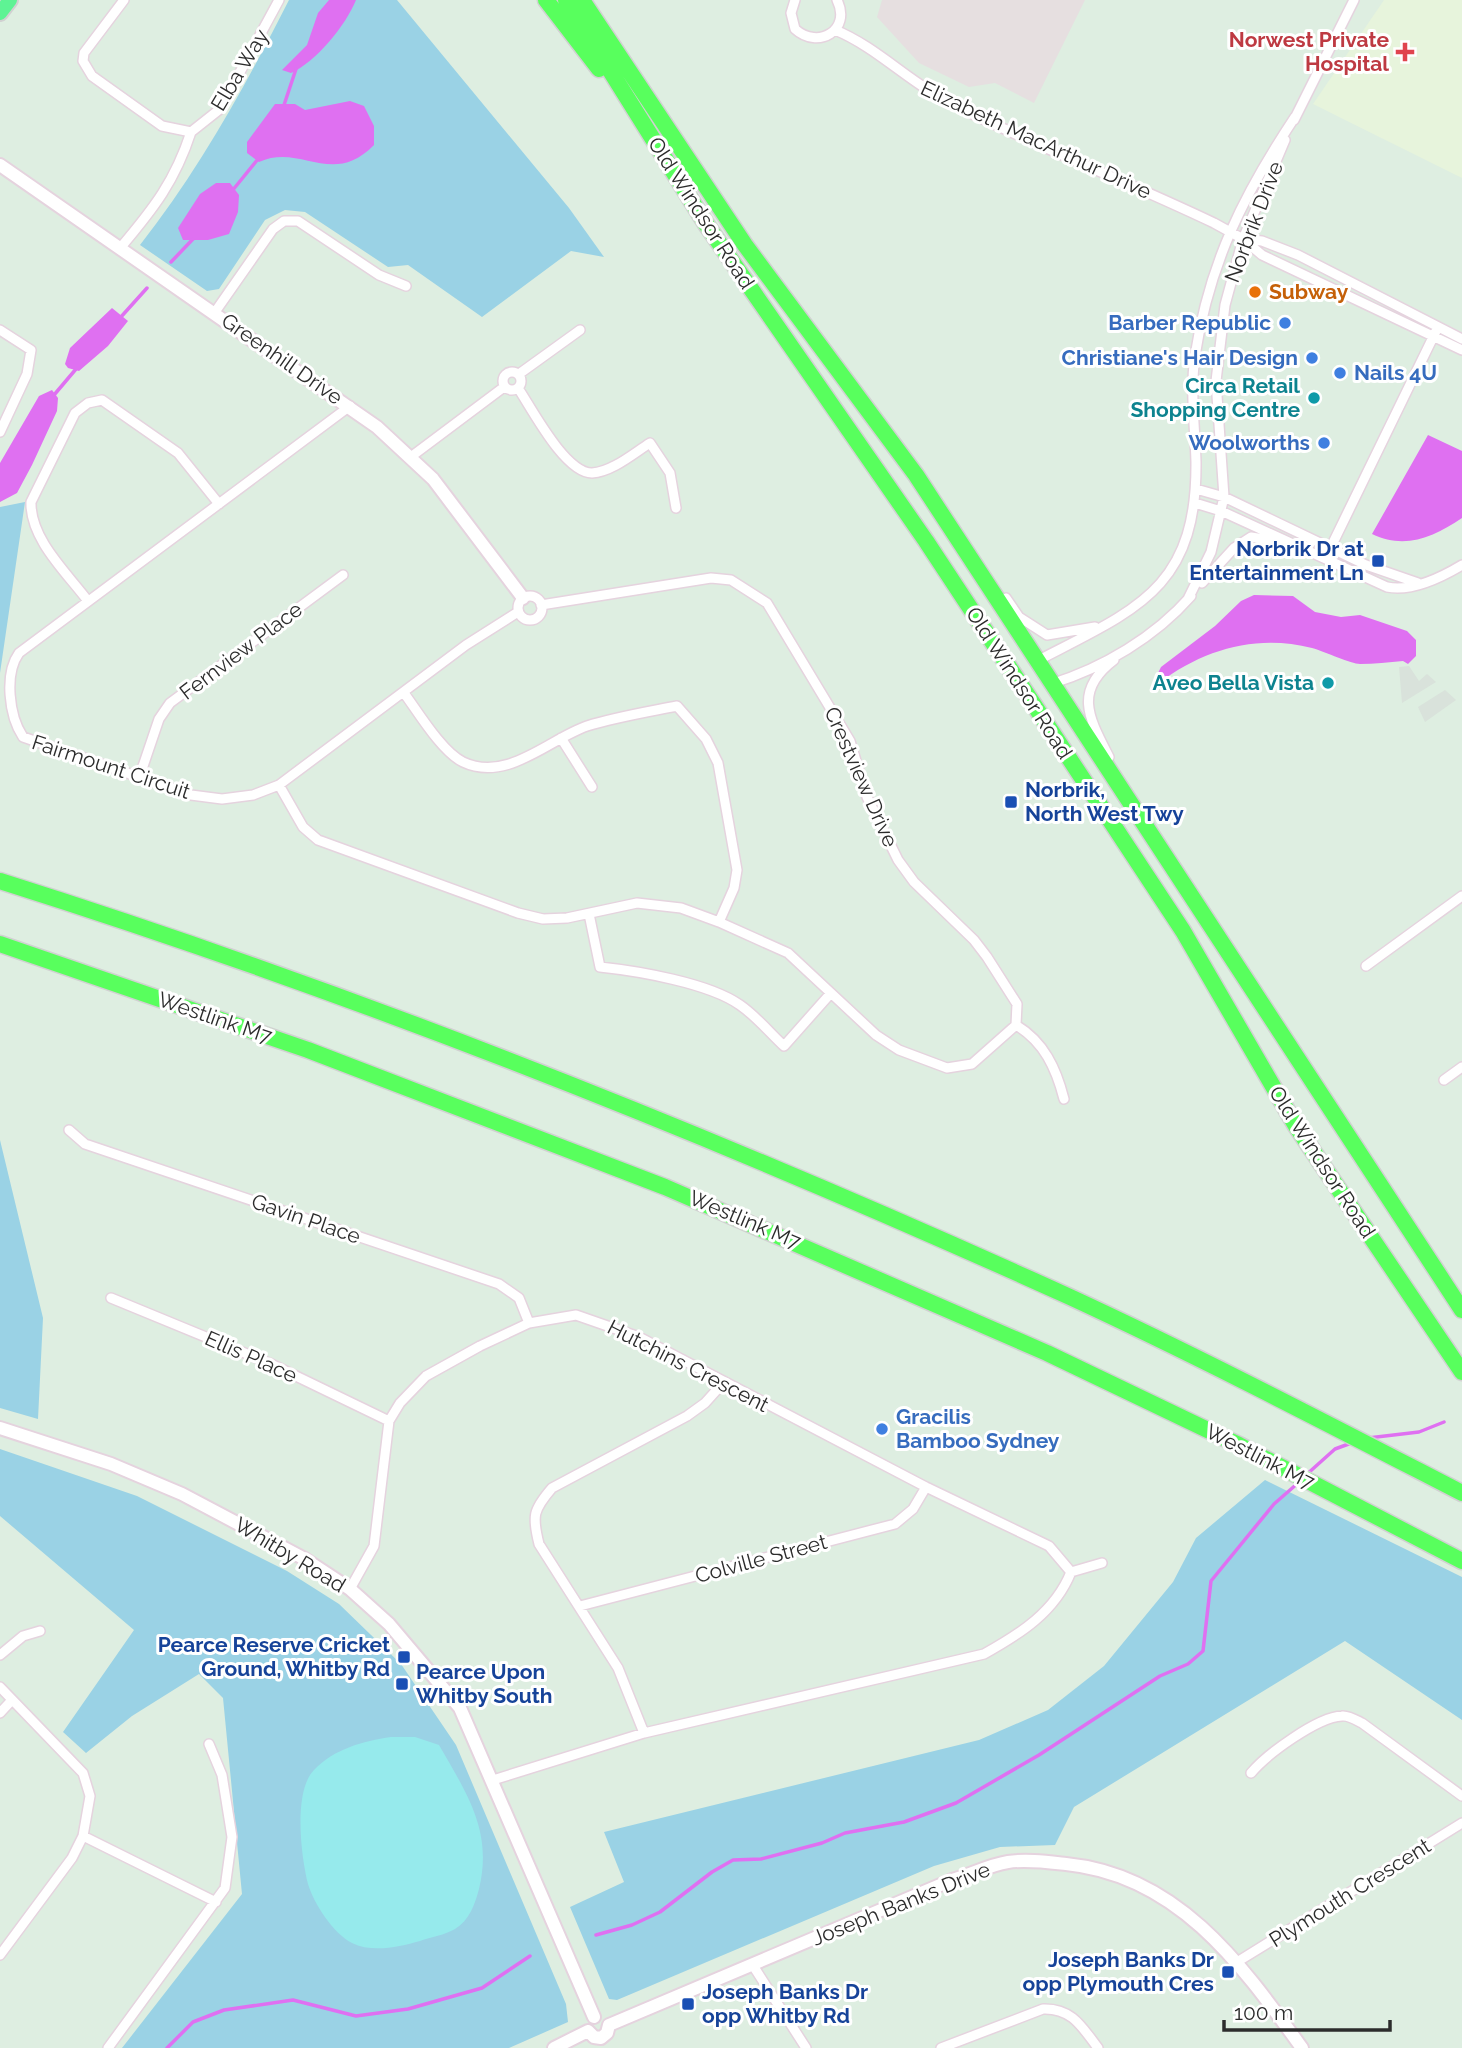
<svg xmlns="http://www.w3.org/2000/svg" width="1462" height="2048" viewBox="0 0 1462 2048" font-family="Raleway,sans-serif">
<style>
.industrial{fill:#e6dfe0}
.medical{fill:#e7f4dc}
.green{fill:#9ad2e5}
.pitch{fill:#96eaec}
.plaza{fill:#d9e2db}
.water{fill:#df70f1}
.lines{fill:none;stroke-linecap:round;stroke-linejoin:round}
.stream{stroke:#df70f1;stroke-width:3.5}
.street-casing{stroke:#e5d3de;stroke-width:12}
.secondary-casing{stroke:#e5d3de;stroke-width:16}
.primary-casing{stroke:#d1d1d1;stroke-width:18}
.highway-casing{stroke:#d1d1d1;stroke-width:19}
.street{stroke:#fff;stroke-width:9}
.secondary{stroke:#fff;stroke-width:12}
.primary{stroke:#5ef394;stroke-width:14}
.highway{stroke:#58ff5d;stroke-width:16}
.health-dot{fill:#e0444e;stroke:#fff;stroke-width:2.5}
.food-dot{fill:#e8710a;stroke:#fff;stroke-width:2.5}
.shop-dot{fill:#3f7fe0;stroke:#fff;stroke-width:2.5}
.culture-dot{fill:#0f9aa8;stroke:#fff;stroke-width:2.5}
.transit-dot{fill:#1a4fb4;stroke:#fff;stroke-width:2.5}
.labels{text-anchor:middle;stroke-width:6;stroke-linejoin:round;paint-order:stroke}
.health-label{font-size:21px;font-weight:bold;fill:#be3a42;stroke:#fff;text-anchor:end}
.street-label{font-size:21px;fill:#2c2c2c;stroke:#fff}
.food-label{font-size:21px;font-weight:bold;fill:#c56008;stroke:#fff;text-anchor:start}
.shop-label{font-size:21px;font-weight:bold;fill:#366cbe;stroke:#fff;text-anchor:end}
.culture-label{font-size:21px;font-weight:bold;fill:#0d838f;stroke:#fff;text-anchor:end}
.transit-label{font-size:21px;font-weight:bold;fill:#164399;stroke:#fff;text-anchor:end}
</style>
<rect width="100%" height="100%" fill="#deeee1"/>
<path class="industrial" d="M 882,0 L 1085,0 L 1034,103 L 995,83 L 969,87 L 919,63 L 877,17 Z"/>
<path class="medical" d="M 1384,0 L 1462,0 L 1462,178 L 1313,104 Z"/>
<path class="green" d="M 289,0 L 397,0 L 569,208 L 604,257 L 571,251 L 482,317 L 408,265 L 388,267 L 305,212 L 285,210 L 265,220 L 219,289 L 207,291 L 140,245 C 199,170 246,85 289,0 Z
M 25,502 L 0,673 L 0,507 Z
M 0,1140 L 43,1318 L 38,1419 L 0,1408 Z
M 0,1449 L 137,1496 L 287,1571 L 339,1604 L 401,1664 L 456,1745 L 566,2004 L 568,2022 L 509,2048 L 122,2048 L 242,1894 L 223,1698 L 199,1674 L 132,1716 L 86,1753 L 63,1732 L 134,1630 L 0,1516 Z
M 1265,1480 L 1462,1577 L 1462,1720 L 1345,1641 L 1074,1807 L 1055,1845 L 1000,1847 L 934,1866 L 617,2000 L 609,1999 L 570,1907 L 624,1882 L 604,1832 L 979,1740 L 1048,1710 L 1104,1666 L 1173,1582 L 1196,1538 Z"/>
<path class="pitch" d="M 391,1737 L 415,1737 L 439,1745 C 467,1794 493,1831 479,1889 C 475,1904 469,1921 455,1929 C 445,1935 431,1937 420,1941 C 399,1947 372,1953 352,1943 C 333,1933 314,1904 308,1884 C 301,1857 293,1791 314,1770 C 334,1749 363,1741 391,1737 Z"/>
<path class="plaza" d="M 1409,666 L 1419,681 L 1427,674 L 1436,682 L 1402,703 L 1399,667 Z
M 1445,690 L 1456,700 L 1425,722 L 1418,707 Z"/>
<path class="water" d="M 329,0 L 356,0 C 346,25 316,62 291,73 L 282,70 L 307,45 L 318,13 Z
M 350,101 L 364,106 L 374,126 L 374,145 C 332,188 301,143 259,162 L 247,153 L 247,142 L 275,104 L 295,104 L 305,110 Z
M 216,183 L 230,183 L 239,195 L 238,212 L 229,234 L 208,240 L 183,240 L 178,228 L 200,194 Z
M 112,308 L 128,321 L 108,346 L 79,371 L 68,368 L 65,364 L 70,348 Z
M 52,390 L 58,398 L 57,411 L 32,465 L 17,493 L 0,502 L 0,463 L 39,396 Z
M 1428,435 L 1462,451 L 1462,518 C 1434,537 1405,550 1372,534 Z
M 1254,595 L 1293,596 L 1315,612 L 1341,617 L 1360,615 L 1407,631 L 1416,640 L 1416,656 L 1408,664 L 1403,661 C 1389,662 1374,664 1360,664 C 1351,664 1326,652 1312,648 C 1257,634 1204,649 1159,683 L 1158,673 L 1161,667 L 1215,626 L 1241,601 Z"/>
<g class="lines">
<path class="stream" d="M 283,108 L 296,69
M 232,191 L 258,159
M 171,262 L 194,238
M 120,318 L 147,288
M 54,395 L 76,369
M 1368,1438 L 1419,1432 L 1444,1422
M 1306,1475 L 1335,1449 L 1354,1442
M 596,1935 L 632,1925 L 660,1912 L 712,1872 L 733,1860 L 761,1859 L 822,1843 L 845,1833 L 904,1822 L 956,1803 L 1039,1755 L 1160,1676 L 1188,1664 L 1203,1651 L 1211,1581 L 1274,1504 L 1298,1483
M 167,2048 L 193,2022 L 224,2010 L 293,2000 L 356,2016 L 408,2009 L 482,1988 L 530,1956"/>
<g class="street-casing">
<path id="street" d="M 795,0 L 791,13 L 795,29 C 818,50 852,30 837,0
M 835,30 C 877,47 911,84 952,104 C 1038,147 1128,182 1214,223 L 1243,239 L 1262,255 L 1462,350
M 1294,120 L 1354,0
M 191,132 L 220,109 L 279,0
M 1243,239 L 1262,241 L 1298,255 L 1462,339
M 121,247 C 154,208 175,181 191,132 L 162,126 L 92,76 L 83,61 L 84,53 L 124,0
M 215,312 L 273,229 L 284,221 L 298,221 L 379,275 L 406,286
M 0,330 L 31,350 L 27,374 L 0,432
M503 381a9 9 0 1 1 18 0a9 9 0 1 1-18 0Z
M 519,374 L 580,330
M 518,388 C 532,409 565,473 592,473 C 612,472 634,453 650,443 L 670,473 L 676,508
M 350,406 L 19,653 C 4,674 9,716 23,737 L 191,795 L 222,799 L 253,795 L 279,785 L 466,645 L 518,612
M 412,456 L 504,387
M 1196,489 L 1224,497 L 1366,565 L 1418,583
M 1195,503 L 1221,511 L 1387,587 C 1411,592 1442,577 1462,565
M 1330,549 L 1438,327
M 1202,583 L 1234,548 L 1251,537 L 1289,543
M518 608a12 12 0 1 1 24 0a12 12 0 1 1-24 0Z
M 1006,598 L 1019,617 L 1047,635 L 1095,627
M 1188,599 L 1211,552 L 1224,497 L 1216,381 L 1225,305 L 1243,239 L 1285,140
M 88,601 C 67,573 30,539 31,502 L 75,413 L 88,403 L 102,400 L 178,453 L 219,504
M 1037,661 C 1137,609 1197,589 1196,462 C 1195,427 1190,391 1195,356 C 1209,263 1244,194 1295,117
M 1051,684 C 1103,668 1155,637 1191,596
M 404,693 C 418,712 442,752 463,762 C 507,783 549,739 587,726 C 616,717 647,712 677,706 L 706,739 L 718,763 L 737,870 L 734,888 L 719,922
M 561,738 L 592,787
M 1109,757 C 1089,718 1073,691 1114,660
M 139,778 L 159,719 L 170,703 L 343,575
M 279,785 L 303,827 L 318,840 L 518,913 L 543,919 L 567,918 L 637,903 L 681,908 L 719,922 L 788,953 L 876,1035 L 899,1050 L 947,1068 L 972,1064 L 1016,1025 L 1017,1004 L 987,957 L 974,940 L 914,882 L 898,860 L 867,797 L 850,741 L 767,603 L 731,580 L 711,578 L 541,605
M 589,914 L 600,967 C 638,971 709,983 740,1005 C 756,1016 770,1033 784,1046 L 831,993
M 1366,966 L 1462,896
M 1016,1025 C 1044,1042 1056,1068 1064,1099
M 1444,1080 L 1462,1067
M 69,1130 L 85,1144 L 499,1284 L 519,1298 L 529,1323
M 111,1298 L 269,1363 L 389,1421
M 1071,1572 L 1102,1563
M 350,1589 L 374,1546 L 389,1421 L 400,1403 L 426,1376 L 480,1346 L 529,1323 L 576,1315 L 639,1337 L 926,1487 L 1049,1546 L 1071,1572
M 580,1606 L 895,1524 L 913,1509 L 926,1487
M 0,1655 L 23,1636 L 40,1631
M 0,1687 L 83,1773 L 90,1796 L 83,1836 L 72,1858 L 0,1955
M 0,1713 L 12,1700
M 644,1733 L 618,1668 L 539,1544 C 532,1516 533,1510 552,1488 L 687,1416 L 705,1403 L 723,1383
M 1251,1773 C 1266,1755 1317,1717 1342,1716 C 1348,1715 1356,1720 1362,1723 L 1462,1796
M 493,1780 L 644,1733 L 984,1654 C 1020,1634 1055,1612 1071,1572
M 83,1836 L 216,1902
M 1237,1962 L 1462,1823
M 752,1964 L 806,2048
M 108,2048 L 225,1888 L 232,1837 L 222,1775 L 209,1744
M 941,2048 L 1043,2009 C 1072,2008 1082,2027 1098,2048"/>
</g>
<g class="secondary-casing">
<path id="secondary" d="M 0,165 L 377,427 L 433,479 L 523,598
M 0,1428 L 111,1464 L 182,1494 L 303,1558 L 350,1589 L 389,1624 L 460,1708 L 594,2017
M 609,2025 L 952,1880 C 970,1875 989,1865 1008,1862 C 1026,1859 1048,1862 1066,1864 C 1178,1875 1241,1964 1302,2048
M 588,2031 L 594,2037 L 601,2038 L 607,2033 L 609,2025
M 554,2048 L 588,2031"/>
</g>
<g class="primary-casing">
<path id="primary" d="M 0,13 L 10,0"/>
</g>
<g class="highway-casing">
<path id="highway" d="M 546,0 L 599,69
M 566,0 L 706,224 L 926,541 L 1183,931 L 1296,1126 L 1462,1372
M 582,0 L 745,245 L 916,475 L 1462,1310
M 0,881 C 365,996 722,1139 1070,1297 C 1202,1358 1332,1426 1462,1493
M 0,944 L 308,1050 L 665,1187 L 1047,1353 L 1239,1445 L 1462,1561"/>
</g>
<use href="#street" class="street"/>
<use href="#secondary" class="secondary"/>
<use href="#primary" class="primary"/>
<use href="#highway" class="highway"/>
</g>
<path class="health-dot" d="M1401.5 41.5h7v7h7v7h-7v7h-7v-7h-7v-7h7z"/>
<circle class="food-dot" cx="1255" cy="292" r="7"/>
<g class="shop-dot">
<circle cx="1285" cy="323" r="7"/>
<circle cx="1312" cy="358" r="7"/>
<circle cx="1340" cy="373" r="7"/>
<circle cx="1324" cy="443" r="7"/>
<circle cx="882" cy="1429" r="7"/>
</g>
<g class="culture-dot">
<circle cx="1314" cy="398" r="7"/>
<circle cx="1328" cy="683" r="7"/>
</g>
<g class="transit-dot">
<rect x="1371" y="554" width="14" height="14" rx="3.5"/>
<rect x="1004" y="795" width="14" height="14" rx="3.5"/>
<rect x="397" y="1650" width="14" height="14" rx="3.5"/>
<rect x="395" y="1677" width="14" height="14" rx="3.5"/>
<rect x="1221" y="1965" width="14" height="14" rx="3.5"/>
<rect x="681" y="1997" width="14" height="14" rx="3.5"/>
</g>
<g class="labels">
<g class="health-label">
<text x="1389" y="47">Norwest Private<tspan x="1389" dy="24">Hospital</tspan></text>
</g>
<g class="street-label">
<text transform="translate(240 70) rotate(-59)" y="7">Elba Way</text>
<text transform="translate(1036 140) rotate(25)" y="7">Elizabeth MacArthur Drive</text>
<text transform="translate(701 213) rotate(57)" y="7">Old Windsor Road</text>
<text transform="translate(1254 222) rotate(-69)" y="7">Norbrik Drive</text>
<text transform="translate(282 359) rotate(35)" y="7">Greenhill Drive</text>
<text transform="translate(241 651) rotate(-37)" y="7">Fernview Place</text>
<text transform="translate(1019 683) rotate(57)" y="7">Old Windsor Road</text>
<text transform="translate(111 767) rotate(18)" y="7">Fairmount Circuit</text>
<text transform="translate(861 777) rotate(66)" y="7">Crestview Drive</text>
<text transform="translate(215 1018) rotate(19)" y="7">Westlink M7</text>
<text transform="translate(1322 1162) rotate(57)" y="7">Old Windsor Road</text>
<text transform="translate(306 1219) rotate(19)" y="7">Gavin Place</text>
<text transform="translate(745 1220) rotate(23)" y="7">Westlink M7</text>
<text transform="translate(251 1357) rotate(24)" y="7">Ellis Place</text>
<text transform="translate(688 1366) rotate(27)" y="7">Hutchins Crescent</text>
<text transform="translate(1260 1457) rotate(27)" y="7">Westlink M7</text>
<text transform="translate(290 1555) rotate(31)" y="7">Whitby Road</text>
<text transform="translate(761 1559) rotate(-15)" y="7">Colville Street</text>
<text transform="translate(1350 1893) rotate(-32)" y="7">Plymouth Crescent</text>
<text transform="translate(901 1904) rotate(-22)" y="7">Joseph Banks Drive</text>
</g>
<g class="food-label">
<text x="1269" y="299">Subway</text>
</g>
<g class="shop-label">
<text x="1271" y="330">Barber Republic</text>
<text x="1298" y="365">Christiane's Hair Design</text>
<text x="1354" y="380" text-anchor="start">Nails 4U</text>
<text x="1310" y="450">Woolworths</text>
<text x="896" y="1424" text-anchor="start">Gracilis<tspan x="896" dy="24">Bamboo Sydney</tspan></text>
</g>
<g class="culture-label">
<text x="1300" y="393">Circa Retail<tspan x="1300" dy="24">Shopping Centre</tspan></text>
<text x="1314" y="690">Aveo Bella Vista</text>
</g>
<g class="transit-label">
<text x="1364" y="556">Norbrik Dr at<tspan x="1364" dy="24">Entertainment Ln</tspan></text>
<text x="1025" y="797" text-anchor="start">Norbrik,<tspan x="1025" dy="24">North West Twy</tspan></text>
<text x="390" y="1652">Pearce Reserve Cricket<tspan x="390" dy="24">Ground, Whitby Rd</tspan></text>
<text x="416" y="1679" text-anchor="start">Pearce Upon<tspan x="416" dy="24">Whitby South</tspan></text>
<text x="1214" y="1967">Joseph Banks Dr<tspan x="1214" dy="24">opp Plymouth Cres</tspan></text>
<text x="702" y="1999" text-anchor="start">Joseph Banks Dr<tspan x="702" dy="24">opp Whitby Rd</tspan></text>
</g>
</g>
<path d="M1224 2020v10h166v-10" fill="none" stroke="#2c2c2c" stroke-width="3.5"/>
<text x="1234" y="2020" font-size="21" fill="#2c2c2c" stroke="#ffffff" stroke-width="5" paint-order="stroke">100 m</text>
</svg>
